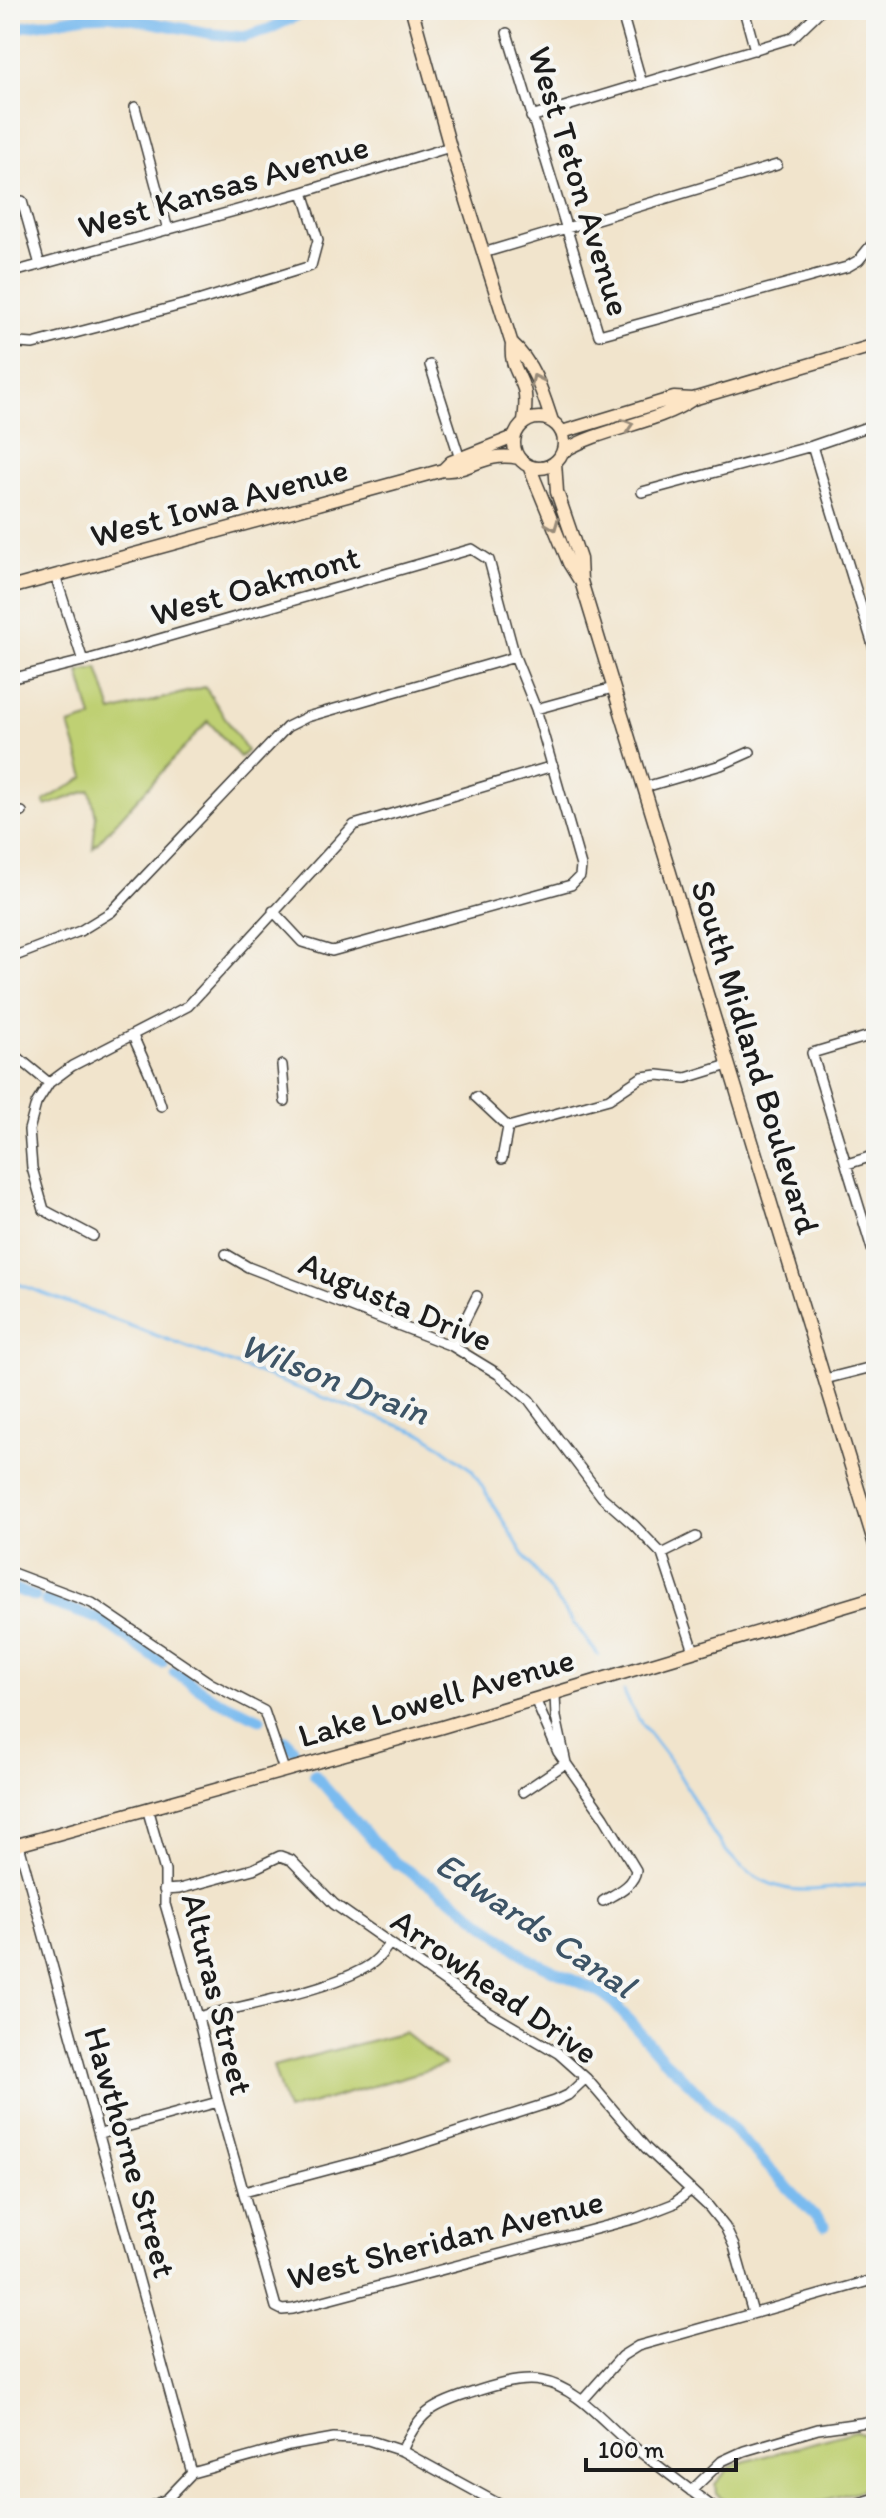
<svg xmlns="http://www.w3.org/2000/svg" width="886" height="2518" viewBox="0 0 886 2518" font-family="Itim,sans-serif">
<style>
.green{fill:#bfd073;stroke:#6e7648;stroke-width:2}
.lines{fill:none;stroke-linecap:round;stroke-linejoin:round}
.stream{stroke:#7abbef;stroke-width:3}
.canal{stroke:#7abbef;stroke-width:11}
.street-casing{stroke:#3c3a36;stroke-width:12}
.secondary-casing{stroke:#3c3a36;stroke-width:15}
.street{stroke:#fff;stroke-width:9}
.secondary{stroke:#fde5c5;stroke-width:12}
.oneway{stroke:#988b79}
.labels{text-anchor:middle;stroke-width:8;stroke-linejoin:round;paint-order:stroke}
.street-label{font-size:34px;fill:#1c1c1c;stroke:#f6f6f2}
.water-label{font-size:36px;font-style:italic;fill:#3d5466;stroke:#f6f6f2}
</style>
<rect width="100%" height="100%" fill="#f6f6f2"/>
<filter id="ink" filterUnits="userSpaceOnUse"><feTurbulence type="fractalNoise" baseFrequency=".0125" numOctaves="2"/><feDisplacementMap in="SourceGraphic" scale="16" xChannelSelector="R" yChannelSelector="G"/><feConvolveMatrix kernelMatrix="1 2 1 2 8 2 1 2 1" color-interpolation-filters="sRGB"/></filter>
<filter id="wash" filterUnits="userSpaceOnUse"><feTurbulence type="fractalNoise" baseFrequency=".006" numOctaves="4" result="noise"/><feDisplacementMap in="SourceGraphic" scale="32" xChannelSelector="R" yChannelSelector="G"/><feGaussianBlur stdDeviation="1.8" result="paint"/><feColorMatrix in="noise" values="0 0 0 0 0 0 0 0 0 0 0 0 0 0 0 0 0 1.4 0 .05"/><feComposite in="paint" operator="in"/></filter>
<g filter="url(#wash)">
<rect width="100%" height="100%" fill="#f1e4cc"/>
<path class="green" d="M 98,668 L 112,712 L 205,687 L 247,751 L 240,757 L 208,721 L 93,848 L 96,817 L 90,790 L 46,806 L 44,801 L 85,777 L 69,725 L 92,718 L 79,672 Z
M 404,2032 L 445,2065 L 287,2111 L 273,2066 Z
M 855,2431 L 876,2439 L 876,2486 L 796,2508 L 734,2508 L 716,2494 L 715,2484 L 729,2468 L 740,2463 Z"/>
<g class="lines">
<path class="stream" d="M 10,1281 L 427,1436 L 472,1470 L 527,1560 L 598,1655
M 624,1691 C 635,1721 658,1742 675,1768 C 706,1815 722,1873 784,1888 C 809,1894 850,1885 876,1883"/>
<path class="canal" d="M 10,29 L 85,16 L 110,15 L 214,34 L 244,37 L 269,29 L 309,10
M 10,1587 L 35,1597
M 46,1601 L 102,1620 L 162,1663
M 174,1672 L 215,1699 L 260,1719
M 286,1740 L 293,1749
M 314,1774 L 374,1842 L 396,1863 L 454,1900 L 529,1959 L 600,1992 L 612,2001 L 663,2059 L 691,2085 L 824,2226"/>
</g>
</g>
<g filter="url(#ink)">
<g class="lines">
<g class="street-casing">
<path id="street" d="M 621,10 L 642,84
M 744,10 L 755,50
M 507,33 L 599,335 L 847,267 L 859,260 L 876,239
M 135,107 L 168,230
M 531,117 L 792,38 L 821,10
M 10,204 L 22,201 L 40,265
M 483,253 L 777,165
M 10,273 L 303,192 L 450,147
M 10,335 L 19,343 L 33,344 L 201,300 L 311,266 L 318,240 L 303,192
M 870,347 L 876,366
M 430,365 L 460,459
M 812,446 L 876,655
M 642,492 L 812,446 L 876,424
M 55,575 L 83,661
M 10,679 L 83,661 L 472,549 L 489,560 L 515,657 L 536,709 L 581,866 L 580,876 L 571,885 L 332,951 L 302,942 L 273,911
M 536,709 L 613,688
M 645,787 L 721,765 L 750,752
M 10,816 L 22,812
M 10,958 L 80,931 L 111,912 L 287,727 L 307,717 L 515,657
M 876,1034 L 812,1053 L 876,1262
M 133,1036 L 152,1079 L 161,1106
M 10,1051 L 49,1083
M 282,1065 L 285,1101
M 476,1097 L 508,1127
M 508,1127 L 609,1099 L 642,1077 L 658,1075 L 686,1078 L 728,1065
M 502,1159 L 508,1127
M 847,1164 L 876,1155
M 93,1236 L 44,1210 L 32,1168 L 29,1130 L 36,1104 L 49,1083 L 72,1066 L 188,1006 L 354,825 L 553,766
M 226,1254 L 248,1267 L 452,1346 L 498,1374 L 529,1400 L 602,1497 L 634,1525 L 662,1554 L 694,1651
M 452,1346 L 477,1296
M 825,1379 L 876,1366
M 662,1554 L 696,1537
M 10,1572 L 92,1603 L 210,1683 L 264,1711 L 284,1770
M 555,1694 L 556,1717 L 566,1763
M 535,1699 L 558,1752 L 604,1817 L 636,1870 C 634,1886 616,1893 603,1901
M 523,1792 L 566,1763
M 147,1808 L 165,1871 L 165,1904 L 198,2017 L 218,2102 L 276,2307 L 282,2310 L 293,2309 L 637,2218 L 673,2204 L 691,2190
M 19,1845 L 192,2473
M 164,1890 L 179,1889 L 253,1869 L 280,1856 L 291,1860 L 334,1904 L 488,2012 L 558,2053 L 586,2078 L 646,2148 L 709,2207 L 725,2227 L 734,2246 L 753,2313
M 198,2017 C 248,2004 318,1993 363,1969 C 375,1963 382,1954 390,1943
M 100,2134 L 218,2102
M 244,2192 L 402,2150 L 555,2101 L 568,2095 L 586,2078
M 582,2401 L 622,2356 L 638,2346 L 876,2279
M 402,2451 C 418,2414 430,2406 468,2394 C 489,2387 518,2377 541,2381 C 577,2387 603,2422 630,2444 C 658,2466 686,2487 714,2508
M 691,2491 L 722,2461 L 744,2451 L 818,2429 L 874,2421 L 876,2423
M 148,2508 L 167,2499 L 192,2473 L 289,2446 L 334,2438 L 368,2440 L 402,2451 L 506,2508
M 843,2508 L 876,2498"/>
</g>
<g class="secondary-casing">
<path id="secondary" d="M 412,10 L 450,147 L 512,344 C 510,366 518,370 524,389 C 527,400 525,411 524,422
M 512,344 C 534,363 543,394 552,421
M514 443a25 25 0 1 1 50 0a25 25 0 1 1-50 0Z
M 562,432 L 674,398 L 693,399
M 564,451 C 604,427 654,425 693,399 L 876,345
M 555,462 L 557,492 L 580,559 L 581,581 L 876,1548
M 529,466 L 569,563 L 579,579
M 443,470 L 451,462 L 514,437
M 10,588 L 443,470 C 473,472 482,451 519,458
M 10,1847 L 442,1727 L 876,1597"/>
</g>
<use href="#street" class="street"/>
<use href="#secondary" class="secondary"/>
</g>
<defs><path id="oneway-chevron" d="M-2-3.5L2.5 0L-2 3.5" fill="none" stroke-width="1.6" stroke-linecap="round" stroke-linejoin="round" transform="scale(2)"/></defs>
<g class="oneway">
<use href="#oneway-chevron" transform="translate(536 380) rotate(-116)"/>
<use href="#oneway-chevron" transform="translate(628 425) rotate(-18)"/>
<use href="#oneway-chevron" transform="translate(553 525) rotate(68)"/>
</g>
</g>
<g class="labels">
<g class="street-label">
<text transform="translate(580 181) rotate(73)" y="12">West Teton Avenue</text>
<text transform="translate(223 186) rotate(-16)" y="12">West Kansas Avenue</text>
<text transform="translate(219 502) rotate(-15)" y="12">West Iowa Avenue</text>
<text transform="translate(255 585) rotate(-16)" y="12">West Oakmont</text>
<text transform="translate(756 1057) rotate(73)" y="12">South Midland Boulevard</text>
<text transform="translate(396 1301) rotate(23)" y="12">Augusta Drive</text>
<text transform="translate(436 1697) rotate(-16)" y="12">Lake Lowell Avenue</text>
<text transform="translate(495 1986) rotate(35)" y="12">Arrowhead Drive</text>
<text transform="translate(218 1994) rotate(76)" y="12">Alturas Street</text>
<text transform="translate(131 2152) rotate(74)" y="12">Hawthorne Street</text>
<text transform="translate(445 2239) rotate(-14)" y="12">West Sheridan Avenue</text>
</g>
<g class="water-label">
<text transform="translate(335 1378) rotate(21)" y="13">Wilson Drain</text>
<text transform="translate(536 1924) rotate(34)" y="13">Edwards Canal</text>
</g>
</g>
<rect width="886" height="2518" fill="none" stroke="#f6f6f2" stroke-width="40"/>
<path d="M586 2458v12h150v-12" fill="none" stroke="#1c1c1c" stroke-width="4"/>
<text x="598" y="2458" font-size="24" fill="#1c1c1c" stroke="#f6f6f2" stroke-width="6" paint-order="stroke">100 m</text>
</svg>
